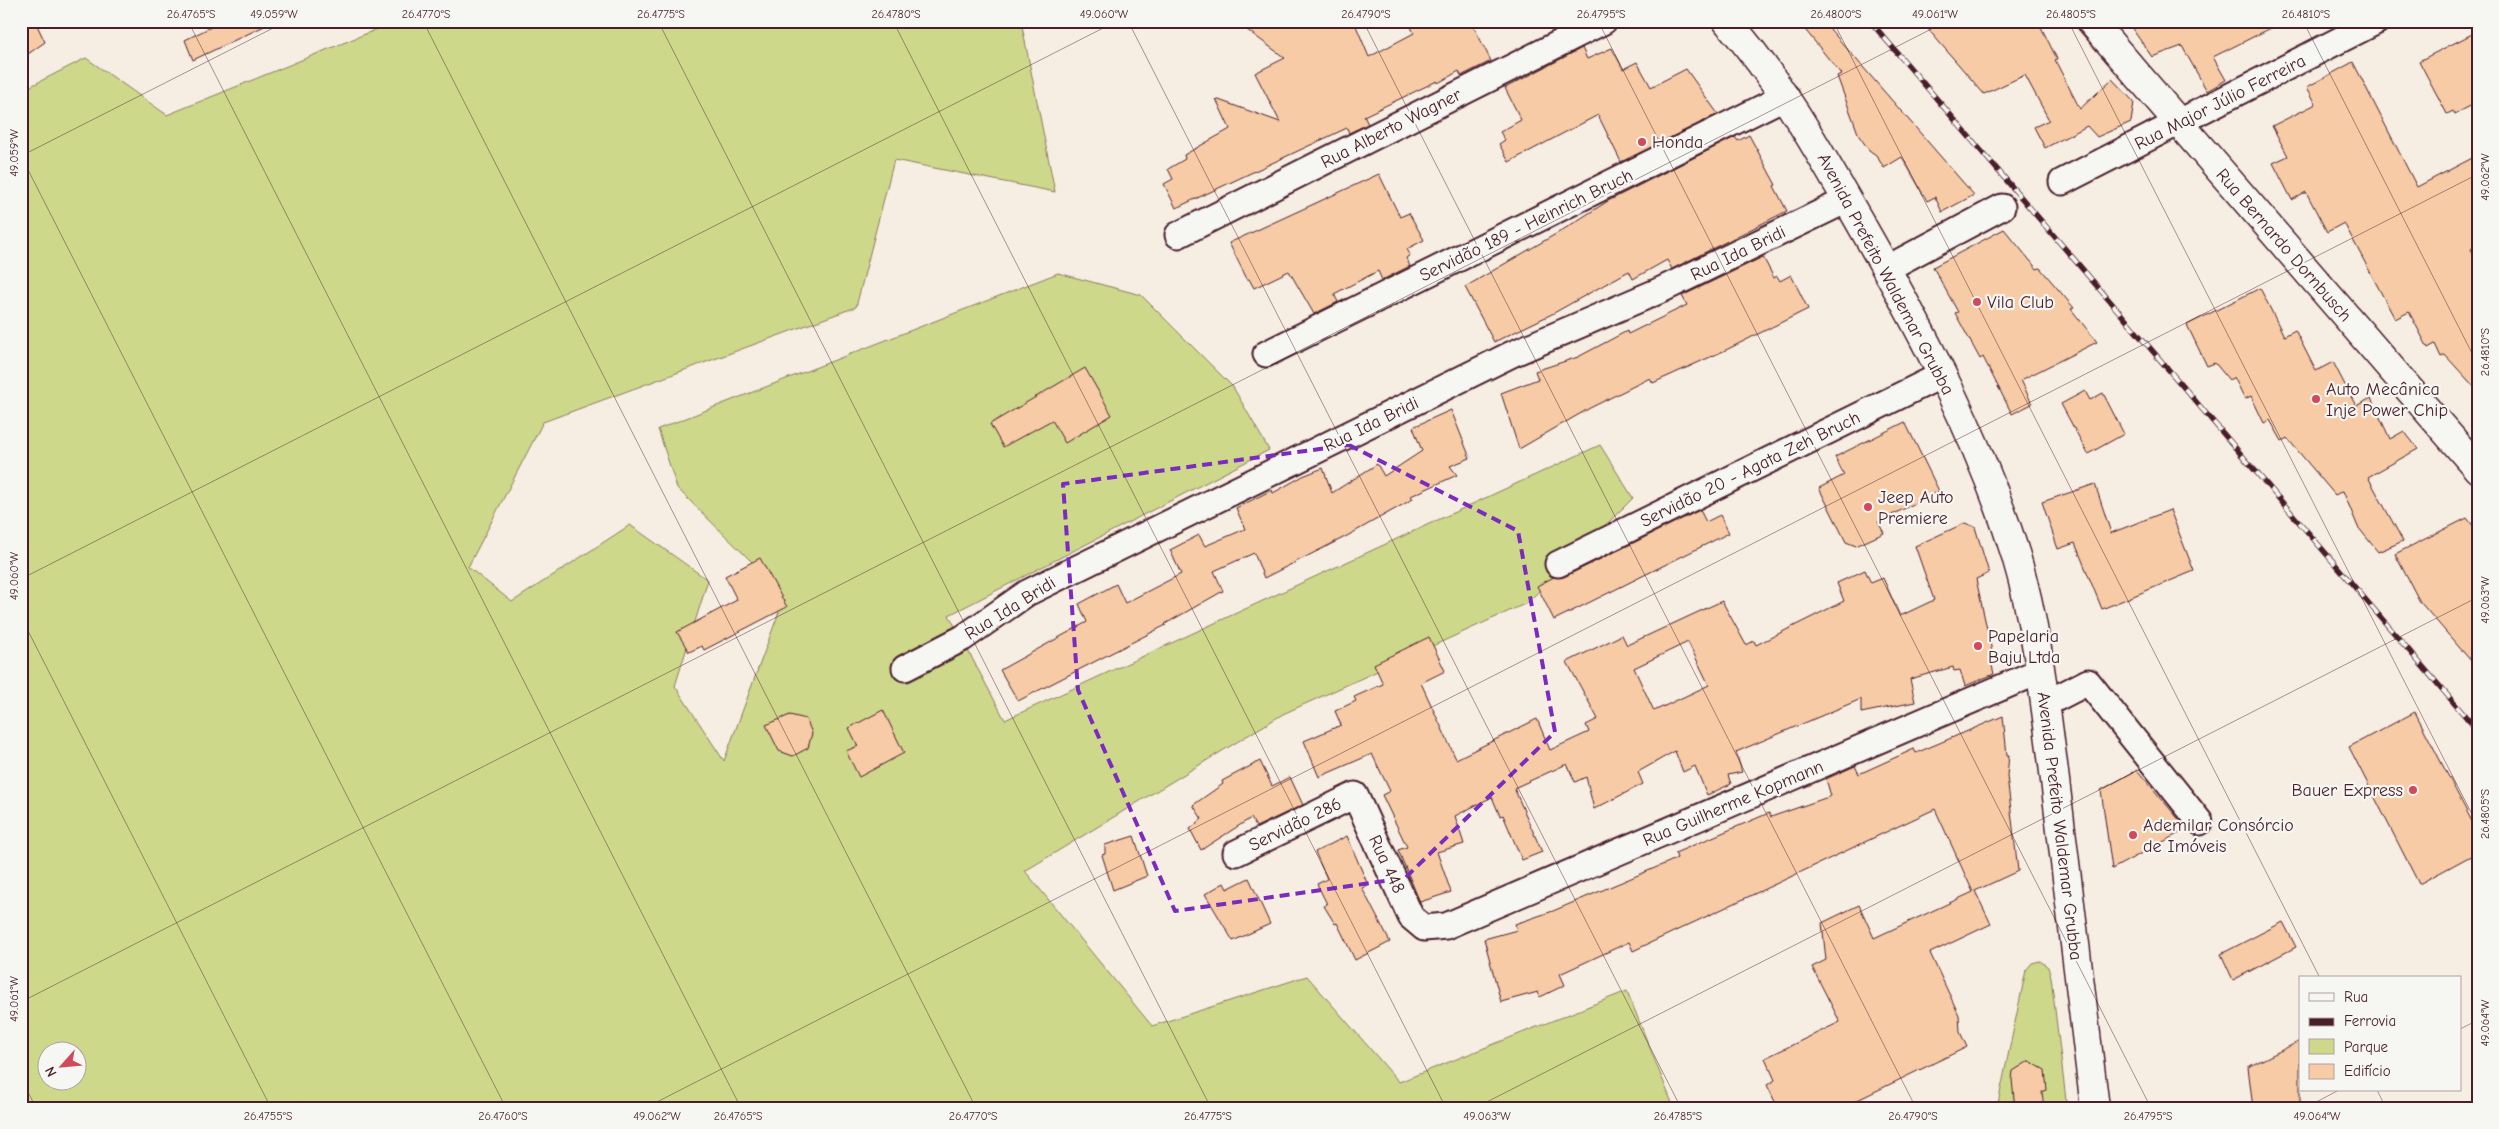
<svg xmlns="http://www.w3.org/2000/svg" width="2499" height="1129" viewBox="0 0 2499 1129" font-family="'Comic Neue',sans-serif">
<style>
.green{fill:#cdd88b;stroke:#8c7c5b;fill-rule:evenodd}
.building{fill:#f6cba5;stroke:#4a1f2b;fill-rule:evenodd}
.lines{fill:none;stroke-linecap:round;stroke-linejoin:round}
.minor-casing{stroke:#4a1f2b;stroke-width:29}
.trunk-casing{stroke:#4a1f2b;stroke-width:31}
.minor{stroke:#f6f6f2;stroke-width:25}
.trunk{stroke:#f6f6f2;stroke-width:28}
.rail-casing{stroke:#4a1f2b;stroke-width:5.5}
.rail{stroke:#f6f6f2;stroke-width:4;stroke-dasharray:11;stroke-linecap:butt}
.marked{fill:none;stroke:#7b2cbf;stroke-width:4;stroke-dasharray:10 6;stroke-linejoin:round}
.ticks{fill:none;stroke:#4a1f2b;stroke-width:1;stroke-opacity:0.45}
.poi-dot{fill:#d1495b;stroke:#f6f6f2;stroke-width:2}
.labels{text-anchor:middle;stroke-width:4.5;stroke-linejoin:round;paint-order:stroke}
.street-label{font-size:18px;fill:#4a1f2b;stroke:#f6f6f2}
.poi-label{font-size:18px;fill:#4a1f2b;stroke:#f6f6f2;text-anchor:start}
.neatline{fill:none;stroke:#4a1f2b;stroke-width:2}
.ticks-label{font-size:12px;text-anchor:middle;fill:#4a1f2b}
</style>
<rect width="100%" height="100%" fill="#f6ede3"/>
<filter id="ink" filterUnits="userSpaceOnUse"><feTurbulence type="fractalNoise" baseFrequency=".02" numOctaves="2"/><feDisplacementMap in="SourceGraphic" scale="10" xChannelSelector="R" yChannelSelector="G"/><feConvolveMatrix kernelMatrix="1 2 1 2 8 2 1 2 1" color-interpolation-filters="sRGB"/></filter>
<g filter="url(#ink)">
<path class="green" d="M 397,21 L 704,21 L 706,28 L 725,21 L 1021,21 L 1055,192 L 894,160 L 856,307 L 543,422 L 468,567 L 512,602 L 630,525 L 708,580 L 675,686 L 724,761 L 779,612 L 755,565 L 677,488 L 658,429 L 1058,273 L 1141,295 L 1233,387 L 1269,450 L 949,615 L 1005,720 L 1600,445 L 1633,498 L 1527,603 L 1283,714 L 1025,871 L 1152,1026 L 1307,976 L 1399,1082 L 1627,991 L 1674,1108 L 21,1108 L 21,91 L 86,58 L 167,115 ZM 48,1052 L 78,1052 L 78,1082 L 48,1082 Z
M 2040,961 L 2048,967 L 2051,977 L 2067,1108 L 1997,1108 L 2026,970 L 2032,963 Z"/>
<path class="building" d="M 21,21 L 35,21 L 45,42 L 21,59 Z
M 223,21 L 275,21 L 193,60 L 185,40 Z
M 1235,21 L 1354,21 L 1369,57 L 1414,33 L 1408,21 L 1471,21 L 1491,61 L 1461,76 L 1459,71 L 1438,83 L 1437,81 L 1364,116 L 1368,124 L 1349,133 L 1347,128 L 1176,208 L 1164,184 L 1173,179 L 1168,169 L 1185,159 L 1184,155 L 1230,129 L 1216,99 L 1280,122 L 1255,73 L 1285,58 Z
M 1798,21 L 1823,21 L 1974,195 L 1942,212 L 1935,197 L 1927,201 L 1902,157 L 1884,168 L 1876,155 L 1869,150 L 1859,136 L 1837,76 L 1841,74 Z
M 1921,21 L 2038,21 L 2057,59 L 2055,60 L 2080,109 L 2112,79 L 2134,102 L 2131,122 L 2097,137 L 2087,126 L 2045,148 L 2034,127 L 2049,120 L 2025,75 L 1984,94 Z
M 2143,21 L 2285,21 L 2213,57 L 2226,80 L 2207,91 L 2182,46 L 2152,57 L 2131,27 Z
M 2478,31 L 2478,102 L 2455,114 L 2453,111 L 2447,114 L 2419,61 Z
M 1582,48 L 1587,59 L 1612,48 L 1623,69 L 1637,62 L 1651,87 L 1686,69 L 1718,114 L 1621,162 L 1598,115 L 1509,162 L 1499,144 L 1505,140 L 1500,132 L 1521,120 L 1505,88 Z
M 2353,62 L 2417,187 L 2478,155 L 2478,245 L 2471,249 L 2478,262 L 2478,391 L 2445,355 L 2441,357 L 2435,344 L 2428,348 L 2409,312 L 2395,319 L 2344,223 L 2327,232 L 2306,192 L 2292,200 L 2273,163 L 2288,156 L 2272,126 L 2316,104 L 2307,87 Z
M 1749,135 L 1776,185 L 1774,186 L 1787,211 L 1672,269 L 1667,260 L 1633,279 L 1629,271 L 1552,314 L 1494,342 L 1465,287 L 1561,231 L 1608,201 L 1735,137 L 1738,141 Z
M 1379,174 L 1400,217 L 1409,213 L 1424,240 L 1407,249 L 1410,255 L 1406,258 L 1410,266 L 1382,280 L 1378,271 L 1334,294 L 1338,302 L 1314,314 L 1289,271 L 1254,288 L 1249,279 L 1247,279 L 1229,243 Z
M 2004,229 L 2037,269 L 2040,268 L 2074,308 L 2071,309 L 2097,342 L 2021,380 L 2032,404 L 2012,414 L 1983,357 L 1980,359 L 1955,313 L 1958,312 L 1933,267 Z
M 1763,257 L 1774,278 L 1777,276 L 1780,281 L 1791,275 L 1808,309 L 1728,349 L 1653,383 L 1650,378 L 1590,408 L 1519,449 L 1501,393 L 1538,379 L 1535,371 L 1578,357 L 1627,331 L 1628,334 L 1687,305 L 1682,296 L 1686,294 Z
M 2260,288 L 2284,336 L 2295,330 L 2316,371 L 2333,362 L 2356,406 L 2371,398 L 2390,439 L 2404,431 L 2418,449 L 2368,477 L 2403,541 L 2378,552 L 2358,527 L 2343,491 L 2335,495 L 2287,438 L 2282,441 L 2270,420 L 2264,423 L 2251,396 L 2245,399 L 2234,377 L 2229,380 L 2215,363 L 2207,366 L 2187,325 Z
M 1085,368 L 1112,415 L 1065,443 L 1052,420 L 1003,447 L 990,424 Z
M 2085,391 L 2090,400 L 2103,393 L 2124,434 L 2088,454 L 2061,404 Z
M 1451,410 L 1470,458 L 1450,466 L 1457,475 L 1411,496 L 1413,499 L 1347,536 L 1264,578 L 1254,553 L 1214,571 L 1223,591 L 1165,624 L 1166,625 L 1018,701 L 1000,670 L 1087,622 L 1079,604 L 1116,584 L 1125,603 L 1181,574 L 1170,550 L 1199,535 L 1205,546 L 1245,529 L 1236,508 L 1272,490 L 1273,493 L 1303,476 L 1323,468 L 1332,493 L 1377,464 L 1384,476 L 1422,451 L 1413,427 Z
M 1905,422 L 1939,491 L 1878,522 L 1884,533 L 1856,546 L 1846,542 L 1819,488 L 1844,475 L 1835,457 Z
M 2095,484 L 2111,533 L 2170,510 L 2194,571 L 2102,609 L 2075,543 L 2058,549 L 2042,502 Z
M 1700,510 L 1706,522 L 1720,515 L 1729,533 L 1554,620 L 1537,586 L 1554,577 L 1564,577 Z
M 2467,518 L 2478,532 L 2478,669 L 2420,602 L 2395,554 Z
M 1965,523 L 1975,527 L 1989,573 L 1976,579 L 1993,656 L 1990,657 L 1994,674 L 1965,686 L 1960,670 L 1954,671 L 1953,667 L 1910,679 L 1915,702 L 1861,713 L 1861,699 L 1736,752 L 1742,772 L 1728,775 L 1731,784 L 1707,795 L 1695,766 L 1683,772 L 1675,751 L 1638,772 L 1643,784 L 1594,809 L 1586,777 L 1575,782 L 1567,764 L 1514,788 L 1542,852 L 1522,860 L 1503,815 L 1500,816 L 1492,797 L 1455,816 L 1464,844 L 1437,852 L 1451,892 L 1420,902 L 1398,850 L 1407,847 L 1382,795 L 1390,791 L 1372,754 L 1319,777 L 1304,741 L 1341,725 L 1335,711 L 1356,701 L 1354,697 L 1383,684 L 1374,664 L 1429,637 L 1445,671 L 1421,683 L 1456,759 L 1537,719 L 1550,750 L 1589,732 L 1586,725 L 1598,719 L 1567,662 L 1622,635 L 1627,645 L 1722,601 L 1746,645 L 1754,641 L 1756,645 L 1844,601 L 1837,583 L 1865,570 L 1871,583 L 1883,578 L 1900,616 L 1934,600 L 1915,546 ZM 1688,642 L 1709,685 L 1654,711 L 1634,668 Z
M 760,558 L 787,607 L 704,650 L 702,646 L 689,652 L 677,632 L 737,600 L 725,576 Z
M 883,710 L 904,753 L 859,777 L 846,751 L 858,746 L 849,728 Z
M 2415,712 L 2478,833 L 2478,852 L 2419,884 L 2349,747 Z
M 790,715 L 806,719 L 812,733 L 808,748 L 793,756 L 779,751 L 766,725 Z
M 2003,716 L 2007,755 L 2009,755 L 2007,776 L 2018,871 L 1975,891 L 1991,924 L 1930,953 L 1959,1015 L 1960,1032 L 1967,1047 L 1841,1108 L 1778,1108 L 1767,1085 L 1775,1080 L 1765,1058 L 1840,1022 L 1812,967 L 1826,960 L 1822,923 L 1859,905 L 1874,938 L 1973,892 L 1935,809 L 1633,951 L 1629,942 L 1560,974 L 1565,985 L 1540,997 L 1538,992 L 1501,1002 L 1484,939 L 1517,930 L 1515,924 L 1553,911 L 1669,862 L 1677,858 L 1675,853 L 1769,813 L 1771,817 L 1831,796 L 1826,779 L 1855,766 L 1859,774 L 1914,749 L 1916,753 Z
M 1260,761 L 1272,786 L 1290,777 L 1303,805 L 1256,827 L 1251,818 L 1201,850 L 1190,829 L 1202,819 L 1193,805 L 1223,784 L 1222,781 Z
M 2137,770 L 2187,829 L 2112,869 L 2101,790 Z
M 1134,836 L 1147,876 L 1113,890 L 1102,855 L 1105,854 L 1105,845 Z
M 1347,836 L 1368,885 L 1362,888 L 1390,942 L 1355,960 L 1337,923 L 1335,924 L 1324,906 L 1327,904 L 1317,884 L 1327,879 L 1315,852 Z
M 1249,878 L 1270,924 L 1233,941 L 1205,894 L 1224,883 L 1227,889 Z
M 2283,922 L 2296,947 L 2233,980 L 2221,954 Z
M 2300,1041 L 2300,1108 L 2253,1108 L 2248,1067 Z
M 2029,1061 L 2045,1070 L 2047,1090 L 2042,1092 L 2044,1108 L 2015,1108 L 2012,1080 L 2013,1071 Z"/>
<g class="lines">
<g class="minor-casing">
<path id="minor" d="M 2062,182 L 2377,21
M 1178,235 L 1604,21
M 1886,269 L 2002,207
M 1266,354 L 1786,96
M 1558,564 L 1942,375
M 905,668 L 963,638 L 1027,593 L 1512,354 L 1661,290 L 1847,200
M 2045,704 L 2088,682 L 2200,822
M 1236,853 L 1355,795 L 1411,917 L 1424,928 L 1446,926 L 2040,671"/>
</g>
<g class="trunk-casing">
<path id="trunk" d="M 1727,21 C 1783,85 1820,153 1862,226 C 1922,331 1980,440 2016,556 C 2036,623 2044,695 2053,764 C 2068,878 2081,993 2095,1108
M 2091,21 L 2478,469"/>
</g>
<use href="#minor" class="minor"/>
<use href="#trunk" class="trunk"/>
<g class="rail-casing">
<path id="rail" d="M 1870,21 L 2478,731"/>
</g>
<use href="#rail" class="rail"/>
</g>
</g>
<path class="marked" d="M 1349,445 L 1518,531 L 1555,732 L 1405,878 L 1175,911 L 1078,690 L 1063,484 Z"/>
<path class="ticks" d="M 188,21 L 741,1108M 423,21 L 976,1108M 658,21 L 1211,1108M 893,21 L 1446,1108M 1128,21 L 1681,1108M 1363,21 L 1916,1108M 1598,21 L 2151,1108M 1833,21 L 2320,978M 2068,21 L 2478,826M 2303,21 L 2478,365M 21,156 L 287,21M 21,156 L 506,1108M 21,579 L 1117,21M 21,617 L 271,1108M 21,1002 L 1947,21M 2460,1029 L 2478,1020M 21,1078 L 36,1108M 2377,1090 L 2386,1108M 645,1108 L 2478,174M 1475,1108 L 2478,597M 2305,1108 L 2339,1090"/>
<g class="poi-dot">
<circle cx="1642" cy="142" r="5"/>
<circle cx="1977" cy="302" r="5"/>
<circle cx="2316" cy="399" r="5"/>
<circle cx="1868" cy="507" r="5"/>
<circle cx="1978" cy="646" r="5"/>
<circle cx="2413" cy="790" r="5"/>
<circle cx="2133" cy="835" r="5"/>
</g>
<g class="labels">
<g class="street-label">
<text transform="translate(2220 102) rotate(-27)" y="6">Rua Major Júlio Ferreira</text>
<text transform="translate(1391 128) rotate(-27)" y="6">Rua Alberto Wagner</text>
<text transform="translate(1526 225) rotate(-26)" y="6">Servidão 189 - Heinrich Bruch</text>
<text transform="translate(2284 245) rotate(49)" y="6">Rua Bernardo Dornbusch</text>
<text transform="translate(1738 253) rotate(-26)" y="6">Rua Ida Bridi</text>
<text transform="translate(1886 274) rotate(62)" y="6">Avenida Prefeito Waldemar Grubba</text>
<text transform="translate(1371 424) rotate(-26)" y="6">Rua Ida Bridi</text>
<text transform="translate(1750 469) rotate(-26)" y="6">Servidão 20 - Agata Zeh Bruch</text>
<text transform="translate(1010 608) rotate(-32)" y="6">Rua Ida Bridi</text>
<text transform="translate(1733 803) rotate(-23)" y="6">Rua Guilherme Kopmann</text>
<text transform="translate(1295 824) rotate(-26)" y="6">Servidão 286</text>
<text transform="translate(2060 826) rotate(83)" y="6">Avenida Prefeito Waldemar Grubba</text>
<text transform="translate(1387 864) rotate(65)" y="6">Rua 448</text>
</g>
<g class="poi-label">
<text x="1652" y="148">Honda</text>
<text x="1987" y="308">Vila Club</text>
<text x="2326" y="395">Auto Mecânica<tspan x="2326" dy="21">Inje Power Chip</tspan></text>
<text x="1878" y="503">Jeep Auto<tspan x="1878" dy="21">Premiere</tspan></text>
<text x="1988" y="642">Papelaria<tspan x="1988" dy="21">Baju Ltda</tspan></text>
<text x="2403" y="796" text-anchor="end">Bauer Express</text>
<text x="2143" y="831">Ademilar Consórcio<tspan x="2143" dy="21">de Imóveis</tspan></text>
</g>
</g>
<rect width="2499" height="1129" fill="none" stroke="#f6f6f2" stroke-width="55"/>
<rect x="2299" y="976" width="162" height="115" fill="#f6f6f2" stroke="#b1a0a2"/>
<rect x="2309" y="993" width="25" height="8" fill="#f6f6f2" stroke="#b1a0a2"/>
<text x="2344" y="1002" font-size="15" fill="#4a1f2b">Rua</text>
<rect x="2309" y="1018" width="25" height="8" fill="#4a1f2b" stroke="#b1a0a2"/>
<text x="2344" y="1026" font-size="15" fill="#4a1f2b">Ferrovia</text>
<rect x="2309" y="1039" width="25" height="15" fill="#cdd88b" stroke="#b1a0a2"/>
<text x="2344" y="1052" font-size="15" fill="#4a1f2b">Parque</text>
<rect x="2309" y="1064" width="25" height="15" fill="#f6cba5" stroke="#b1a0a2"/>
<text x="2344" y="1076" font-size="15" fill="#4a1f2b">Edifício</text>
<g transform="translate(62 1066) rotate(243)"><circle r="24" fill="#f6f6f2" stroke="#b1a0a2"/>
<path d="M0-4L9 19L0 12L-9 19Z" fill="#d1495b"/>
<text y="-8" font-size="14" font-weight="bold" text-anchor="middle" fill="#4a1f2b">N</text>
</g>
<rect x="28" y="28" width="2444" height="1074" class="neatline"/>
<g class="ticks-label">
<text x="191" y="18">26.4765°S</text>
<text x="274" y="18">49.059°W</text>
<text x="426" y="18">26.4770°S</text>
<text x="661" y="18">26.4775°S</text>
<text x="896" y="18">26.4780°S</text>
<text x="1104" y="18">49.060°W</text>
<text x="1366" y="18">26.4790°S</text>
<text x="1601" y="18">26.4795°S</text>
<text x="1836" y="18">26.4800°S</text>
<text x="1935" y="18">49.061°W</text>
<text x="2071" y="18">26.4805°S</text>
<text x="2306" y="18">26.4810°S</text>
<text transform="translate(14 153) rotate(-90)" y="4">49.059°W</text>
<text transform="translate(2485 177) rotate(-90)" y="4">49.062°W</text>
<text transform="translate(2485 352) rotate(-90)" y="4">26.4810°S</text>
<text transform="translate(14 576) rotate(-90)" y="4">49.060°W</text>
<text transform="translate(2485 600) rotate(-90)" y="4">49.063°W</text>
<text transform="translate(2485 814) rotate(-90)" y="4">26.4805°S</text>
<text transform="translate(14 999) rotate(-90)" y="4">49.061°W</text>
<text transform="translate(2485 1023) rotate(-90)" y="4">49.064°W</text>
<text x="268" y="1120">26.4755°S</text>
<text x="503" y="1120">26.4760°S</text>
<text x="657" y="1120">49.062°W</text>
<text x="738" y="1120">26.4765°S</text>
<text x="973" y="1120">26.4770°S</text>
<text x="1208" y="1120">26.4775°S</text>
<text x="1487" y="1120">49.063°W</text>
<text x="1678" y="1120">26.4785°S</text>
<text x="1913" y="1120">26.4790°S</text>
<text x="2148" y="1120">26.4795°S</text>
<text x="2317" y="1120">49.064°W</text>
</g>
</svg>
